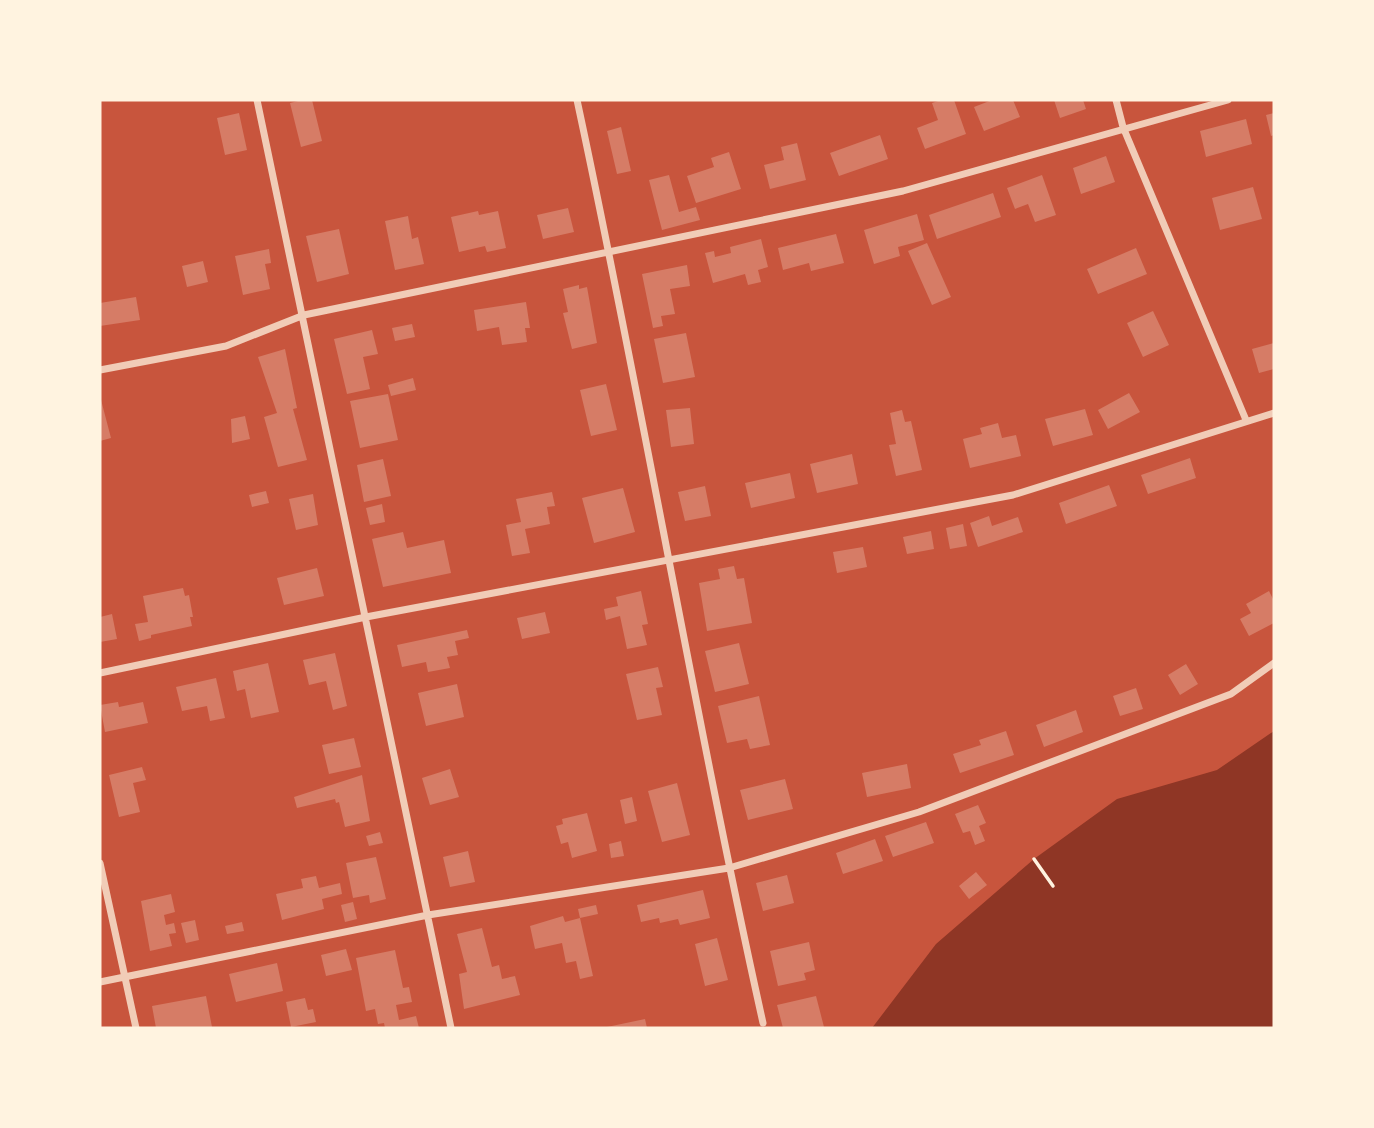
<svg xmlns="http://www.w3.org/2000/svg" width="1374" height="1128" viewBox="0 0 1374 1128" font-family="'Nunito Sans',sans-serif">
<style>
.water{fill:#8f3625}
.building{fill:#d67c66}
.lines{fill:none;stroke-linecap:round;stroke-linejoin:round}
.path{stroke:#fff3e0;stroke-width:3.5}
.minor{stroke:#f1ccb7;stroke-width:7}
</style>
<rect width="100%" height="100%" fill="#c8553d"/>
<path class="water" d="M 1274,731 L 1274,1028 L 872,1028 L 936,944 L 1034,859 L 1117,799 L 1217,770 Z"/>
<path class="building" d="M 302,100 L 312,100 L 322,141 L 301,147 L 290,103 Z
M 941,100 L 954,100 L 966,134 L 925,149 L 917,128 L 938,120 L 932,103 Z
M 992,100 L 1013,100 L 1020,117 L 984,131 L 974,107 Z
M 1054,100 L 1083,100 L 1086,109 L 1060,118 Z
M 239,113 L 247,150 L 225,155 L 217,118 Z
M 1274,113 L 1274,135 L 1271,136 L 1266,115 Z
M 1246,119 L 1252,144 L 1206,157 L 1200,131 Z
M 621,127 L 631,171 L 617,174 L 607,131 Z
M 880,135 L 888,159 L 839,176 L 830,153 Z
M 797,143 L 806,180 L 770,189 L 764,165 L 784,160 L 781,147 Z
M 729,152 L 741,189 L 696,203 L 687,176 L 714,167 L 711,158 Z
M 1106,156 L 1115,182 L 1081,194 L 1073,168 Z
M 669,175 L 679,212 L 696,207 L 700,220 L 662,230 L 649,180 Z
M 1042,175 L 1056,215 L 1035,222 L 1028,204 L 1015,209 L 1007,188 Z
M 1253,187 L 1262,219 L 1220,230 L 1212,198 Z
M 993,193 L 1001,217 L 937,239 L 929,215 Z
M 568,208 L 574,232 L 543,239 L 537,215 Z
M 478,211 L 479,215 L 498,211 L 506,248 L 487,252 L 485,246 L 459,252 L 451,217 Z
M 917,214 L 924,240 L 898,247 L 900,256 L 874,264 L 864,230 Z
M 408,216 L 412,239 L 418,237 L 424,264 L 395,270 L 385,221 Z
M 339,229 L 349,274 L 317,282 L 306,236 Z
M 836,234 L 844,263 L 811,271 L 809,263 L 783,270 L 778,248 Z
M 761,239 L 768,267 L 758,270 L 761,282 L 748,285 L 745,274 L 713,283 L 705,253 L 714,251 L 715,257 L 731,253 L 730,247 Z
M 927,243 L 951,297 L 932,305 L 908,251 Z
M 1136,248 L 1147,274 L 1098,294 L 1087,269 Z
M 269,249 L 271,263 L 265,264 L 270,289 L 243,295 L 235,256 Z
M 203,261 L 208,282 L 187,287 L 182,266 Z
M 687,265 L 690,286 L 670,289 L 675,314 L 661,316 L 663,326 L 653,328 L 642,274 Z
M 579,285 L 579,289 L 587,287 L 597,343 L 572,349 L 563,313 L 568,312 L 563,289 Z
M 136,297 L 140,320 L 100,326 L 100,303 Z
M 526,302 L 530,328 L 525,328 L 527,342 L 502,345 L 499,327 L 477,331 L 474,310 Z
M 1153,311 L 1169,345 L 1143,357 L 1127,323 Z
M 412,324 L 415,337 L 395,341 L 392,328 Z
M 372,330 L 378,354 L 363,357 L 370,389 L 347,394 L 334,339 Z
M 686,333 L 695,377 L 663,383 L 654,339 Z
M 1274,343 L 1274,369 L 1259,373 L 1252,349 Z
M 285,349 L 297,408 L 293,409 L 307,460 L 278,467 L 264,417 L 277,413 L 258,357 Z
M 413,378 L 416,390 L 391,396 L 388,385 Z
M 606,384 L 617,430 L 591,436 L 580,390 Z
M 1129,393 L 1140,412 L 1108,429 L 1098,410 Z
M 388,394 L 398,440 L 360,448 L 350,401 Z
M 100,396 L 111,438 L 100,441 Z
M 690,408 L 694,444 L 671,447 L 666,410 Z
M 1085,409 L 1093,435 L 1053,446 L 1045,419 Z
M 902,410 L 905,422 L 911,421 L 922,470 L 896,476 L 889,445 L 896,444 L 890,413 Z
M 245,416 L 250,439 L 232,443 L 231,419 Z
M 998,423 L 1002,438 L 1016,435 L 1021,456 L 970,468 L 963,439 L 982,434 L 980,428 Z
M 852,454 L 858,484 L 817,493 L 810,464 Z
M 1190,458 L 1196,478 L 1148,494 L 1141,475 Z
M 383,459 L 391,496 L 364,502 L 357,465 Z
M 790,473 L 795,498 L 751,508 L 745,483 Z
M 1109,485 L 1117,506 L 1066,524 L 1059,503 Z
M 705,486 L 711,516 L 685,521 L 678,492 Z
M 623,488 L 635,532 L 594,543 L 582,498 Z
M 266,491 L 269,503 L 252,507 L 249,495 Z
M 552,492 L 555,506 L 547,507 L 550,524 L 525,529 L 530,553 L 512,556 L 506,525 L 521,522 L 516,499 Z
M 313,494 L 318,525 L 296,530 L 289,499 Z
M 382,504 L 385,522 L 370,525 L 366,508 Z
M 989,516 L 992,526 L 1018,517 L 1023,532 L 978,547 L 970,523 Z
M 963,524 L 967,546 L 950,549 L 946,528 Z
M 931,531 L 934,549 L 907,554 L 903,537 Z
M 403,532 L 407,548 L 444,540 L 451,573 L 383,587 L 372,539 Z
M 863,547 L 867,567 L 837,573 L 833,552 Z
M 734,566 L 737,579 L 744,578 L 752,623 L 707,631 L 699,583 L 720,579 L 718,569 Z
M 317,568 L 324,596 L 284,605 L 277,578 Z
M 183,588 L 185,596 L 189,595 L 193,617 L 190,617 L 192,626 L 151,635 L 151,638 L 139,641 L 135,624 L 148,622 L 143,596 Z
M 641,591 L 648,624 L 642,625 L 647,645 L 627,649 L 620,616 L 606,620 L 604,609 L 618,606 L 616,597 Z
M 1269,591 L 1274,601 L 1274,623 L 1249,636 L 1240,619 L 1251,613 L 1246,604 Z
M 545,612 L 550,633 L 522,639 L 517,618 Z
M 112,614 L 117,639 L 100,642 L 100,617 Z
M 467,630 L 469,638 L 455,641 L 458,655 L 447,657 L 450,668 L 428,672 L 426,662 L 402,667 L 397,645 Z
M 739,643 L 749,684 L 715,692 L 705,651 Z
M 335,653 L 347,706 L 333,710 L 326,681 L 309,685 L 303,660 Z
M 268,663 L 279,712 L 251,718 L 245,689 L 237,691 L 233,671 Z
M 1186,664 L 1198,684 L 1180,695 L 1168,675 Z
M 658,667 L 663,687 L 656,688 L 662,715 L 637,720 L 626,674 Z
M 216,678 L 225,718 L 210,721 L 207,706 L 182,711 L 176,687 Z
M 457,684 L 464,717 L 426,726 L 418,693 Z
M 1136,688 L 1143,709 L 1120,716 L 1113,696 Z
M 759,696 L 770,745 L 750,749 L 747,739 L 727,743 L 718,706 Z
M 118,702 L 119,707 L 143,702 L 148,723 L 105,732 L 100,705 Z
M 1076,710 L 1083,732 L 1044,747 L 1036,725 Z
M 1006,731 L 1014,755 L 960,773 L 953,754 L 981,745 L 979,740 Z
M 354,738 L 361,767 L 329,774 L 322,745 Z
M 907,764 L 911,788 L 867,797 L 862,773 Z
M 142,767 L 146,780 L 133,783 L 140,812 L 119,817 L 109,775 Z
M 450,769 L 459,797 L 430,805 L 422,778 Z
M 362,775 L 370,821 L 345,827 L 339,802 L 336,803 L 335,799 L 297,808 L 294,797 Z
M 785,779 L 793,809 L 748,820 L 740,790 Z
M 677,783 L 690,835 L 662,842 L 648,791 Z
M 632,797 L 637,821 L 625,824 L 620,800 Z
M 978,805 L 986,823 L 979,826 L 985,841 L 975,845 L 970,831 L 963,833 L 955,814 Z
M 587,813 L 597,851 L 572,858 L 568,842 L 561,844 L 556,826 L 563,824 L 562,819 Z
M 926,822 L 934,843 L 893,857 L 885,836 Z
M 380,832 L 383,843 L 369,846 L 366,836 Z
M 875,839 L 883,861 L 843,874 L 836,853 Z
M 621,841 L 624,856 L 611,858 L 609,844 Z
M 468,851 L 475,882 L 450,887 L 443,857 Z
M 376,857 L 386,899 L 370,903 L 369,895 L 353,898 L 346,863 Z
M 976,872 L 987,885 L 969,899 L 959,886 Z
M 787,875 L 794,903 L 763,911 L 756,883 Z
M 316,876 L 319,888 L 340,883 L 342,894 L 322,899 L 324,909 L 282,920 L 276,894 L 303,888 L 301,879 Z
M 703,890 L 710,918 L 680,925 L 678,919 L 660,923 L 659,918 L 641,922 L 637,905 Z
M 171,894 L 175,912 L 164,915 L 166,925 L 174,923 L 176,933 L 169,934 L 172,946 L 150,951 L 141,901 Z
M 353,902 L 357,919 L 345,922 L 341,905 Z
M 596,905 L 598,914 L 580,918 L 578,909 Z
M 563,916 L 565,922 L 580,918 L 593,976 L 580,979 L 576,961 L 566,963 L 562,943 L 535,949 L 530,926 Z
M 195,920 L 199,940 L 186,943 L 181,923 Z
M 242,922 L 244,931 L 227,934 L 225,926 Z
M 482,928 L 492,967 L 499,965 L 502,979 L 515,976 L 520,995 L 464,1009 L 459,974 L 467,972 L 457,934 Z
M 717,938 L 728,980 L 705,986 L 695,944 Z
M 809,942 L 815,970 L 804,973 L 806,980 L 778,986 L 770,951 Z
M 346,949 L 352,970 L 326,976 L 321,955 Z
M 395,950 L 403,988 L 409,987 L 412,1002 L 396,1005 L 399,1020 L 416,1016 L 419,1028 L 385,1028 L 384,1023 L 378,1024 L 375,1009 L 366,1011 L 356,958 Z
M 277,963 L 283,991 L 236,1002 L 229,974 Z
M 206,996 L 212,1027 L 156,1028 L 152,1006 Z
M 816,996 L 824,1027 L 783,1028 L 777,1005 Z
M 305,998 L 308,1010 L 313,1009 L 316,1022 L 291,1027 L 286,1002 Z
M 645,1019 L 647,1028 L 607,1028 L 607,1027 Z"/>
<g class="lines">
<path class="path" d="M 1034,859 L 1053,886"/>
<path class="minor" d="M 257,100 L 451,1028
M 577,100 C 643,407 695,717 763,1023
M 1116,100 L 1123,127 L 1246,420
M 100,370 L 226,346 L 304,315 L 903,191 L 1228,100
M 100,673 L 366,617 L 1013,495 L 1274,413
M 100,863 L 136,1028
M 100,982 L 428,915 L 729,868 L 919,812 L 1231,694 L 1274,663"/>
</g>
<rect width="1374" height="1128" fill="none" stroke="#fff3e0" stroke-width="203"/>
</svg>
